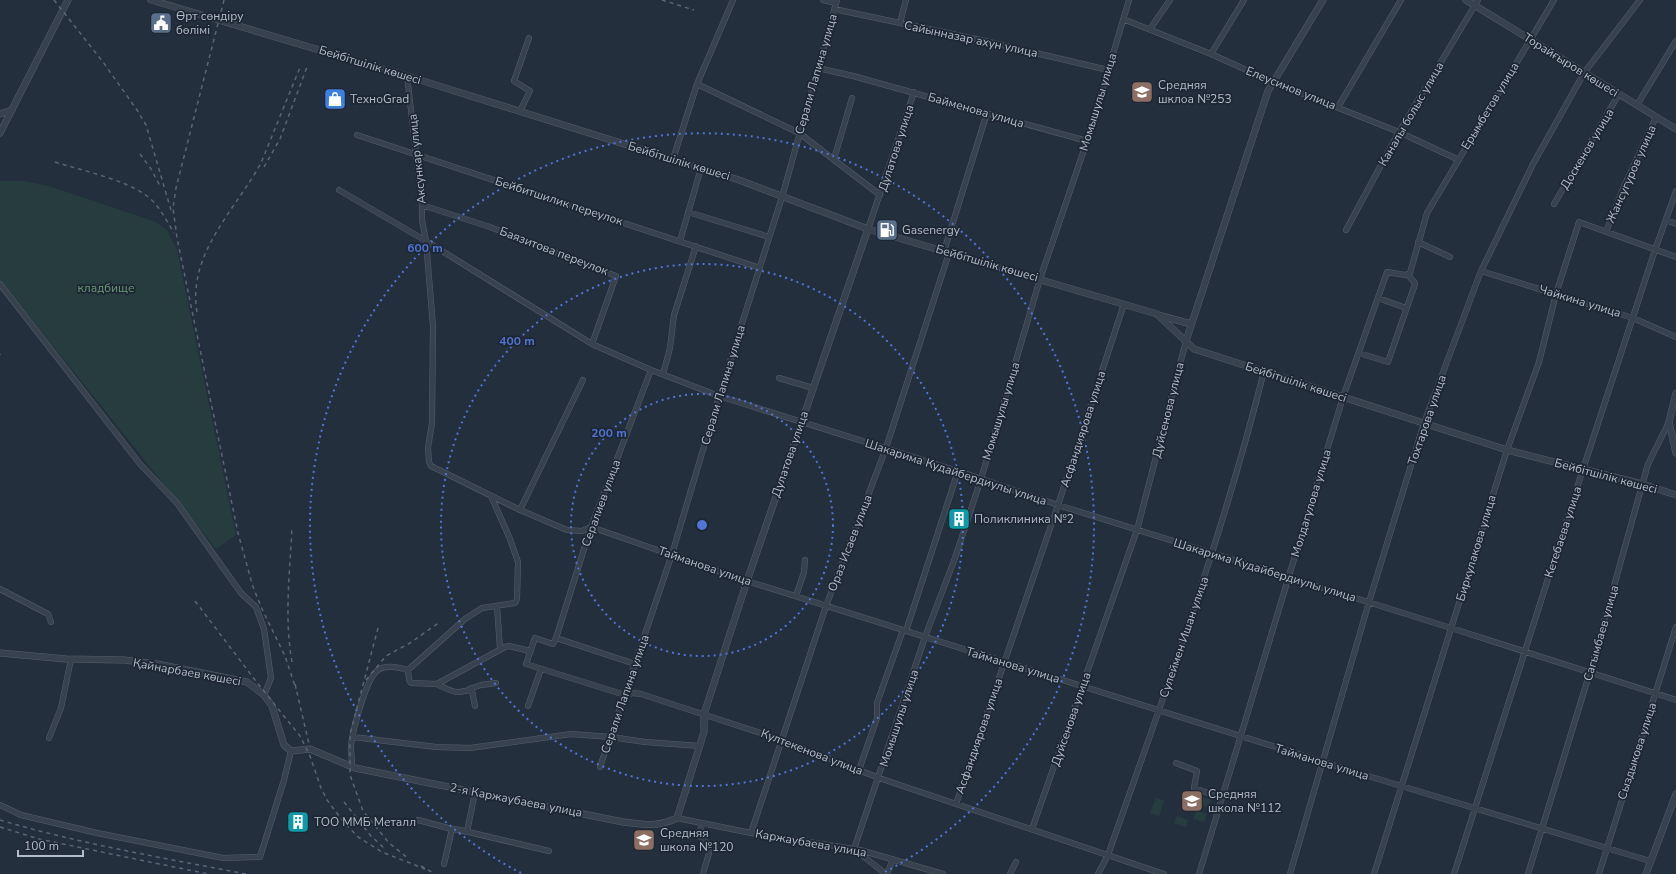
<svg xmlns="http://www.w3.org/2000/svg" width="1676" height="874" viewBox="0 0 1676 874" font-family="'Nunito Sans',sans-serif">
<style>
.green{fill:#263c3f}
.lines{fill:none;stroke-linecap:round;stroke-linejoin:round}
.minor-casing{stroke:#565f6c;stroke-width:6}
.tertiary-casing{stroke:#565f6c;stroke-width:7}
.minor{stroke:#38414e;stroke-width:5}
.tertiary{stroke:#38414e;stroke-width:6}
.rail{stroke:#5a6575;stroke-width:1.5;stroke-dasharray:4 4;stroke-linecap:butt}
.ring{fill:none;stroke:#5274d3;stroke-width:2;stroke-dasharray:2 4}
.labels{text-anchor:middle;stroke-width:3.5;stroke-linejoin:round;paint-order:stroke}
.poi-label{font-size:12px;fill:#b4bcc9;stroke:#1d2633;text-anchor:start}
.street-label{font-size:12px;fill:#b4bcc9;stroke:#1d2633}
.park-label{font-size:12px;fill:#6b9a76;stroke:#1d2633}
.centre{fill:#5274d3;stroke:#1d2633;stroke-width:2}
.ring-label{font-size:12px;text-anchor:middle;font-weight:bold;fill:#5274d3;stroke:#1d2633;stroke-width:3.5;stroke-linejoin:round;paint-order:stroke}
</style>
<rect width="100%" height="100%" fill="#242f3e"/>
<path class="green" d="M 0,181 L 24,181 L 49,186 L 156,222 L 167,230 L 177,250 L 236,535 L 216,549 L 0,280 Z
M 1201,797 L 1211,800 L 1208,808 L 1198,805 Z
M 1156,798 L 1164,801 L 1159,816 L 1150,813 Z
M 1196,810 L 1207,814 L 1204,822 L 1193,819 Z
M 1177,816 L 1188,820 L 1186,827 L 1174,823 Z"/>
<g class="lines">
<g class="minor-casing">
<path id="minor" d="M 823,0 L 836,3
M 834,9 L 985,41 L 1108,70
M 1123,19 L 1211,54 L 1273,82 L 1399,132 L 1459,160
M 900,23 L 906,0
M 1150,29 L 1170,0
M 1211,54 L 1244,0
M 818,68 L 853,76 L 1087,141
M 407,76 L 422,205 L 422,220 L 426,241 L 433,326 L 432,423 L 428,448 L 429,462 L 431,466 L 520,510 L 567,530 L 582,531 L 591,527 L 747,581 L 1368,776 L 1650,861
M 697,84 L 799,133 L 880,195
M 1637,105 L 1676,41
M 1338,107 L 1401,0
M 520,111 L 530,91 L 514,81 L 529,38
M 357,135 L 760,268
M 673,159 L 697,84 L 733,0
M 834,159 L 852,98
M 339,190 L 426,241 L 592,344 L 651,370 L 719,396 L 958,471 L 1058,505 L 1451,628 L 1676,700
M 1554,204 L 1619,94
M 422,205 L 490,227 L 616,276 L 592,344
M 688,212 L 769,237
M 1666,220 L 1676,224
M 868,229 L 914,92
M 1346,230 L 1399,132 L 1478,0
M 1606,232 L 1622,191 L 1656,117
M 680,241 L 701,168
M 1418,242 L 1450,257
M 944,251 L 987,113
M 1481,271 L 1633,318 L 1676,337
M 0,284 L 140,464 L 177,503 L 241,593 L 256,607 L 264,629 L 271,678 L 264,695
M 1378,298 L 1406,308
M 1359,353 L 1388,362 L 1414,287 L 1415,283 L 1408,275
M 651,370 L 591,527 L 556,638 L 553,644 L 535,638 L 526,664 L 625,695 L 633,693 L 641,694 L 782,740 L 879,778 L 1164,874
M 663,374 L 670,348 L 674,315 L 696,246
M 779,378 L 813,388
M 491,496 L 510,539 L 518,562 L 517,599 L 515,603 L 482,608 L 465,619 L 408,670 L 409,680 L 411,683 L 437,684 L 505,647 L 509,646 L 530,651
M 520,510 L 583,380
M 0,589 L 48,614 L 51,622
M 796,596 L 804,572 L 805,560
M 497,606 L 500,649
M 906,631 L 958,471
M 556,638 L 635,664
M 437,684 C 443,687 452,693 459,692 C 464,692 467,689 472,691 L 475,706
M 469,689 L 481,685 L 496,683
M 528,706 L 541,669
M 353,737 L 436,747 L 470,748 L 571,734 L 611,737 L 645,742 L 700,746
M 49,738 L 61,708 L 71,659
M 1176,763 L 1197,771 L 1194,788 L 1222,798
M 352,767 C 352,760 351,752 351,745 C 353,730 366,678 378,670 C 387,664 399,668 408,670
M 600,767 L 672,554 L 719,396 L 782,197 L 837,0
M 859,770 L 877,718 L 877,703 L 903,630
M 956,804 L 1058,505 L 1124,304
M 0,805 L 21,815 L 97,833 L 223,858 L 260,857 L 284,780 L 291,751
M 677,818 L 751,833 L 860,850 L 943,874
M 418,820 L 452,829 L 460,830 L 549,851
M 702,824 L 699,835 L 708,844 L 709,853 L 703,874
M 1032,829 L 1137,530 L 1186,341
M 467,832 L 475,792
M 751,833 L 826,606 L 886,448 L 949,253
M 444,864 L 452,829
M 886,874 L 854,849 L 925,637 L 955,558 L 981,479 L 1040,279 L 1089,135 L 1129,0
M 887,874 L 893,859
M 1010,874 L 1016,862
M 1098,874 L 1108,855 C 1164,695 1223,536 1264,371
M 1199,874 L 1343,397 L 1387,272 L 1405,275 L 1410,273 L 1427,213 L 1554,0
M 1290,874 L 1369,602 L 1424,423 L 1481,271 L 1533,164 L 1584,73 L 1640,0
M 1374,874 L 1507,450 L 1539,362 L 1556,294 L 1579,222 L 1676,257
M 1454,874 L 1583,469 L 1655,250 L 1676,191
M 1528,874 L 1590,672 L 1648,464 L 1669,422
M 1599,874 L 1676,627"/>
</g>
<g class="tertiary-casing">
<path id="tertiary" d="M 151,0 L 407,76 L 739,180 L 868,229 L 1157,314 L 1194,349 L 1507,450 L 1642,484 L 1676,495
M 1466,0 L 1676,129
M 0,114 L 12,110
M 0,133 L 68,0
M 1158,315 L 1191,324
M 1186,341 L 1268,91 L 1323,0
M 1676,393 L 1669,422 L 1676,453
M 0,653 L 66,659 L 124,660 L 157,664 L 247,682 L 264,695 L 272,706 L 284,745 L 291,751 L 310,749 L 355,768 L 623,822 C 645,824 656,828 677,818 L 704,732 L 704,714 L 747,581 L 868,229
M 1646,874 L 1676,794"/>
</g>
<use href="#minor" class="minor"/>
<use href="#tertiary" class="tertiary"/>
<path class="rail" d="M 54,0 L 103,62 L 137,110 L 146,125 L 171,210
M 224,0 L 176,188 L 173,208 L 177,238 L 238,533 L 253,587 L 263,611 L 285,656 L 296,689
M 662,0 L 694,10
M 140,154 L 151,169 L 160,186
M 55,162 C 83,171 124,179 147,196 C 159,205 166,220 174,233
M 264,167 L 280,139 L 307,67
M 197,312 C 187,254 236,209 261,163 L 301,65
M 0,355 L 0,354
M 195,601 L 255,680 L 300,736 L 310,756 L 321,788 L 327,800 L 342,820 L 358,837 L 382,852 L 425,869
M 378,628 L 350,734 L 350,775 L 363,811 L 389,843 L 409,859
M 292,662 C 284,617 290,572 292,527
M 366,680 L 386,656 L 410,643 L 440,622
M 295,684 L 309,744
M 344,802 L 371,836 L 384,848
M 0,820 C 81,844 164,858 246,874
M 0,827 L 39,839 L 208,874
M 421,866 L 435,874"/>
</g>
<g class="ring">
<circle cx="702" cy="525" r="131"/>
<circle cx="702" cy="525" r="261"/>
<path d="M521 873A392 392 0 1 1 883 873"/>
</g>
<defs>
<g id="civic-square" transform="scale(1.15)"><rect x="-9" y="-9" width="18" height="18" rx="4" fill="#5c6f8a" stroke="#1d2633"/><path d="M-.6-6.5H3V-4.5H.6V-3L4-1V1h2V6H-6V1h2V-1L-.6-3ZM-1.2 2.5V6h2.4V2.5Z" fill="#fff"/></g>
<g id="school-square" transform="scale(1.15)"><rect x="-9" y="-9" width="18" height="18" rx="4" fill="#8d6e63" stroke="#1d2633"/><path d="M0-5L7-2L0 1L-7-2ZM-4 1L0 2.5L4 1V4Q0 6-4 4Z" fill="#fff"/></g>
<g id="shop-square" transform="scale(1.15)"><rect x="-9" y="-9" width="18" height="18" rx="4" fill="#3f7fe0" stroke="#1d2633"/><path d="M-5-2.5h2.3a2.7 3.5 0 0 1 5.4 0H5L5.5 6h-11ZM-1.5-2.5h3a1.5 2.3 0 0 0-3 0Z" fill="#fff"/></g>
<g id="fuel-square" transform="scale(1.15)"><rect x="-9" y="-9" width="18" height="18" rx="4" fill="#5c6f8a" stroke="#1d2633"/><path d="M-5.5-6h7V0h2V4h1.3V-2.5L3-4.5l.8-.8L6-3V5H2.5V1h-1V6h-7ZM-4.2-4.7v3.2H.2V-4.7Z" fill="#fff"/></g>
<g id="building-square" transform="scale(1.15)"><rect x="-9" y="-9" width="18" height="18" rx="4" fill="#0f9aa8" stroke="#1d2633"/><path d="M-4-6H4V6H1V3H-1V6H-4ZM-2.5-4.3h1.7v1.8h-1.7ZM.8-4.3h1.7v1.8H.8ZM-2.5-1h1.7V.8h-1.7ZM.8-1h1.7V.8H.8Z" fill="#fff"/></g>
</defs>
<g fill-rule="evenodd">
<use href="#civic-square" x="161" y="23"/>
<use href="#school-square" x="1142" y="92"/>
<use href="#shop-square" x="335" y="99"/>
<use href="#fuel-square" x="887" y="230"/>
<use href="#building-square" x="959" y="519"/>
<use href="#school-square" x="1192" y="801"/>
<use href="#building-square" x="298" y="822"/>
<use href="#school-square" x="644" y="840"/>
</g>
<g class="labels">
<g class="poi-label">
<text x="176" y="20">Өрт сөндіру<tspan x="176" dy="14">бөлімі</tspan></text>
<text x="1158" y="89">Средняя<tspan x="1158" dy="14">шклоа №253</tspan></text>
<text x="350" y="103">ТехноGrad</text>
<text x="902" y="234">Gasenergy</text>
<text x="974" y="523">Поликлиника №2</text>
<text x="1208" y="798">Средняя<tspan x="1208" dy="14">школа №112</tspan></text>
<text x="314" y="826">ТОО ММБ Металл</text>
<text x="660" y="837">Средняя<tspan x="660" dy="14">школа №120</tspan></text>
</g>
<g class="street-label">
<text transform="translate(971 39) rotate(12)" y="4">Сайынназар ахун улица</text>
<text transform="translate(370 65) rotate(17)" y="4">Бейбітшілік көшесі</text>
<text transform="translate(1571 65) rotate(32)" y="4">Торайғыров көшесі</text>
<text transform="translate(816 74) rotate(-74)" y="4">Серали Лапина улица</text>
<text transform="translate(1291 88) rotate(22)" y="4">Елеусинов улица</text>
<text transform="translate(1098 102) rotate(-73)" y="4">Момышулы улица</text>
<text transform="translate(1490 106) rotate(-59)" y="4">Ерымбетов улица</text>
<text transform="translate(976 110) rotate(16)" y="4">Байменова улица</text>
<text transform="translate(1411 114) rotate(-60)" y="4">Каналы болыс улица</text>
<text transform="translate(896 148) rotate(-72)" y="4">Дулатова улица</text>
<text transform="translate(1587 149) rotate(-59)" y="4">Доскенов улица</text>
<text transform="translate(417 159) rotate(-96)" y="4">Аксункар улица</text>
<text transform="translate(679 161) rotate(17)" y="4">Бейбітшілік көшесі</text>
<text transform="translate(1631 174) rotate(-66)" y="4">Жансугуров улица</text>
<text transform="translate(559 201) rotate(18)" y="4">Бейбитшилик переулок</text>
<text transform="translate(554 251) rotate(21)" y="4">Баязитова переулок</text>
<text transform="translate(987 263) rotate(16)" y="4">Бейбітшілік көшесі</text>
<text transform="translate(1580 301) rotate(17)" y="4">Чайкина улица</text>
<text transform="translate(1296 382) rotate(18)" y="4">Бейбітшілік көшесі</text>
<text transform="translate(723 385) rotate(-73)" y="4">Серали Лапина улица</text>
<text transform="translate(1168 410) rotate(-76)" y="4">Дуйсенова улица</text>
<text transform="translate(1001 411) rotate(-73)" y="4">Момышулы улица</text>
<text transform="translate(1427 420) rotate(-71)" y="4">Тохтарова улица</text>
<text transform="translate(1083 429) rotate(-72)" y="4">Асфандиярова улица</text>
<text transform="translate(790 454) rotate(-71)" y="4">Дулатова улица</text>
<text transform="translate(956 472) rotate(18)" y="4">Шакарима Кудайбердиулы улица</text>
<text transform="translate(1606 476) rotate(15)" y="4">Бейбітшілік көшесі</text>
<text transform="translate(601 503) rotate(-70)" y="4">Сералиев улица</text>
<text transform="translate(1311 503) rotate(-73)" y="4">Молдагулова улица</text>
<text transform="translate(1563 532) rotate(-72)" y="4">Кетебаева улица</text>
<text transform="translate(850 543) rotate(-69)" y="4">Ораз Исаев улица</text>
<text transform="translate(1476 548) rotate(-73)" y="4">Биркулакова улица</text>
<text transform="translate(705 566) rotate(19)" y="4">Тайманова улица</text>
<text transform="translate(1265 570) rotate(17)" y="4">Шакарима Кудайбердиулы улица</text>
<text transform="translate(1601 633) rotate(-74)" y="4">Сагымбаев улица</text>
<text transform="translate(1184 637) rotate(-71)" y="4">Сулеймен Ишан улица</text>
<text transform="translate(1013 665) rotate(17)" y="4">Тайманова улица</text>
<text transform="translate(187 672) rotate(10)" y="4">Қайнарбаев көшесі</text>
<text transform="translate(625 694) rotate(-71)" y="4">Серали Лапина улица</text>
<text transform="translate(899 718) rotate(-72)" y="4">Момышулы улица</text>
<text transform="translate(1071 719) rotate(-71)" y="4">Дуйсенова улица</text>
<text transform="translate(979 736) rotate(-71)" y="4">Асфандиярова улица</text>
<text transform="translate(1637 751) rotate(-72)" y="4">Сыздыкова улица</text>
<text transform="translate(812 752) rotate(21)" y="4">Култекенова улица</text>
<text transform="translate(1322 762) rotate(17)" y="4">Тайманова улица</text>
<text transform="translate(516 800) rotate(11)" y="4">2-я Каржаубаева улица</text>
<text transform="translate(811 843) rotate(10)" y="4">Каржаубаева улица</text>
</g>
<g class="park-label">
<text x="106" y="292">кладбище</text>
</g>
</g>
<circle cx="702" cy="525" r="6" class="centre"/>
<g class="ring-label">
<text x="425" y="252">600 m</text>
<text x="517" y="345">400 m</text>
<text x="609" y="437">200 m</text>
</g>
<path d="M18 850v6h65v-6" fill="none" stroke="#b4bcc9" stroke-width="2"/>
<text x="24" y="850" font-size="12" fill="#b4bcc9" stroke="#1d2633" stroke-width="3" paint-order="stroke">100 m</text>
</svg>
